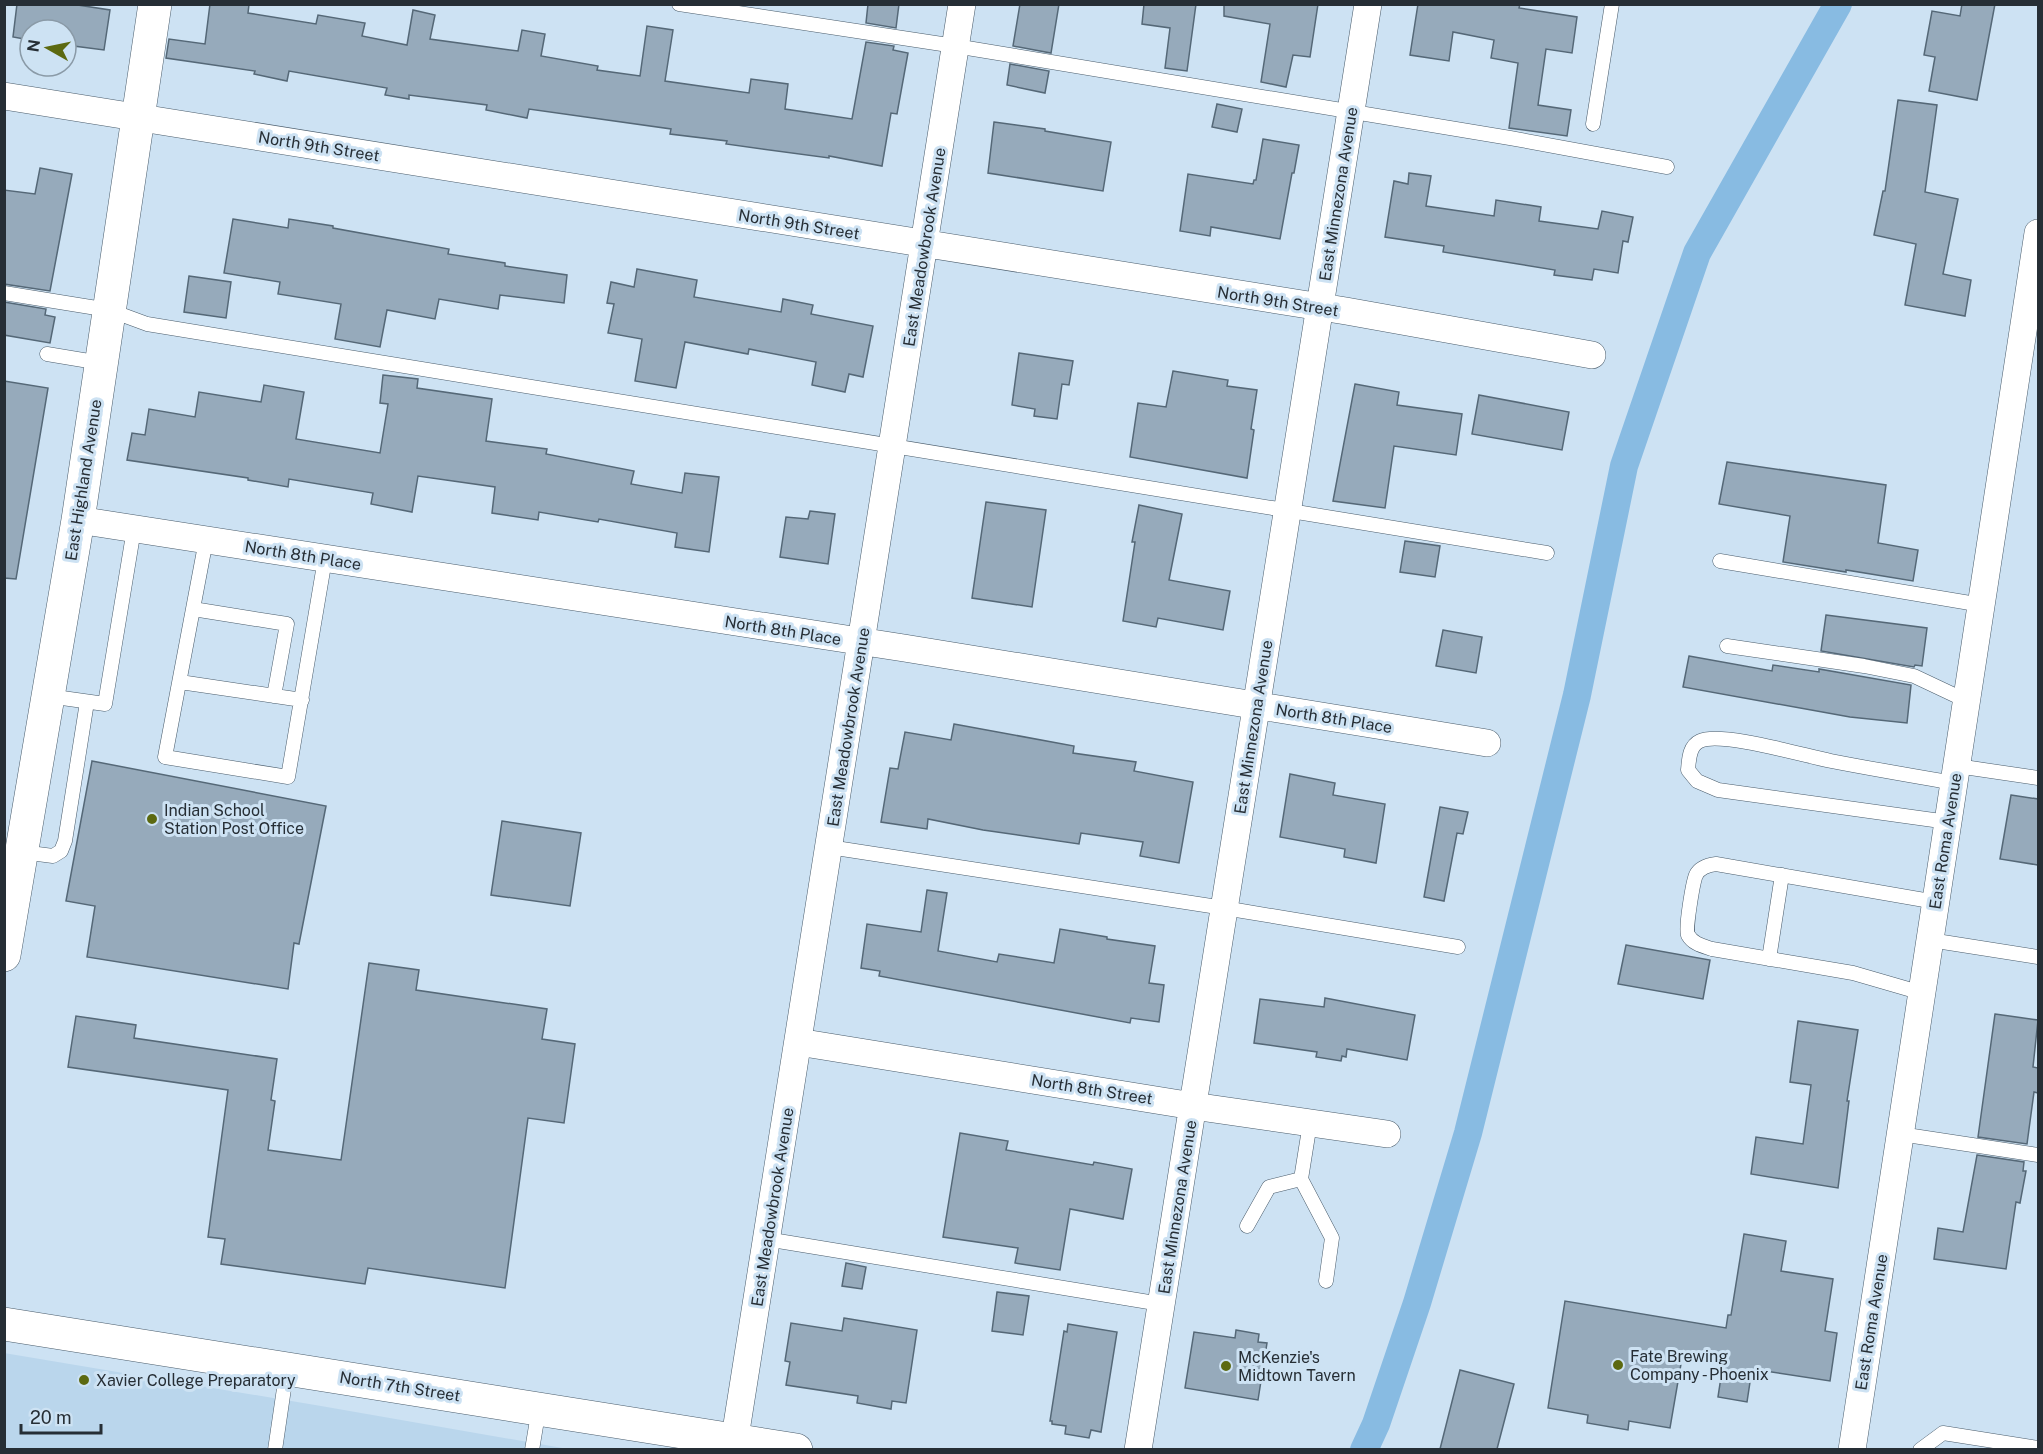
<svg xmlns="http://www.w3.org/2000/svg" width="2043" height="1454" viewBox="0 0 2043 1454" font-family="'Public Sans',sans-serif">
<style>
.built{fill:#bad6ec}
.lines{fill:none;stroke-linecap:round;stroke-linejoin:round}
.canal{stroke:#88bbe2;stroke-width:28}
.building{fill:#96aabb;stroke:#556877;stroke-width:1.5}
.lane-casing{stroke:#4a5c6b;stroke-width:15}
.street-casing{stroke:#4a5c6b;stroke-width:28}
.secondary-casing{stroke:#4a5c6b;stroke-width:34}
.primary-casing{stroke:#4a5c6b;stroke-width:34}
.lane{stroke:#fff;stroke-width:14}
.street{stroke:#fff;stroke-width:27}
.secondary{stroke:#fff;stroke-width:33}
.primary{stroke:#fff;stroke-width:33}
.poi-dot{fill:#5c6910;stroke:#cde2f3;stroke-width:2}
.labels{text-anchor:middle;stroke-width:6;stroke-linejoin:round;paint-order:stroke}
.street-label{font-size:16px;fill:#262e35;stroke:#cde2f3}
.poi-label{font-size:16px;fill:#262e35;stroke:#cde2f3;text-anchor:start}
</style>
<rect width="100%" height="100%" fill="#cde2f3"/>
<path class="built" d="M 4,1353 L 321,1406 L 568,1449 L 5,1449 Z"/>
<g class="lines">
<path class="canal" d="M 1364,1450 L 1376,1424 L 1417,1303 L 1468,1133 L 1577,695 L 1624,466 L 1697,253 L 1838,4"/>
</g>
<path class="building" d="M 17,4 L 71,4 L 110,10 L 104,50 L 66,45 L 66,30 L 30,30 L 30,40 L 13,37 Z
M 210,4 L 249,4 L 248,13 L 316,24 L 318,15 L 365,23 L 362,36 L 407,45 L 413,10 L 435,15 L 430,39 L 518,51 L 522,30 L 545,34 L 541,56 L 598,66 L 597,70 L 640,76 L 647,26 L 673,30 L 665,81 L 749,93 L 751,79 L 788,84 L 785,109 L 852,119 L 866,42 L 894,46 L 893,50 L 908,53 L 897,114 L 891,113 L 882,166 L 829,156 L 829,158 L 726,144 L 727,141 L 670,134 L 671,129 L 529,109 L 527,118 L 486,110 L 487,105 L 409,95 L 409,99 L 385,95 L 387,88 L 289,71 L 287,81 L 254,74 L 255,71 L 166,58 L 169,39 L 205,44 Z
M 868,4 L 899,4 L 896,28 L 866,23 Z
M 1020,4 L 1059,4 L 1051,53 L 1013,46 Z
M 1144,4 L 1196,4 L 1187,71 L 1165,68 L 1170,28 L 1142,24 Z
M 1224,4 L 1318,4 L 1310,57 L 1293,55 L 1286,87 L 1261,82 L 1270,24 L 1224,16 Z
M 1418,4 L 1520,4 L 1519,8 L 1577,17 L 1572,53 L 1546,49 L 1538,105 L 1571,110 L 1567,136 L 1509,128 L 1518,63 L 1491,58 L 1494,40 L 1453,32 L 1449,61 L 1410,55 Z
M 1962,4 L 1995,4 L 1977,100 L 1929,91 L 1935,57 L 1924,55 L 1932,11 L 1960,16 Z
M 1010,64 L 1049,71 L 1045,93 L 1007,85 Z
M 1898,100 L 1937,105 L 1925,192 L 1958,199 L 1943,274 L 1971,280 L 1965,316 L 1905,305 L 1916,244 L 1874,235 L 1883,191 L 1885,191 Z
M 1217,104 L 1242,109 L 1237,132 L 1212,127 Z
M 994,122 L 1045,129 L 1045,131 L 1111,142 L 1103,191 L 988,173 Z
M 1263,139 L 1299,145 L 1294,173 L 1292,173 L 1280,239 L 1211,227 L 1210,236 L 1180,231 L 1188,174 L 1253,184 L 1254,180 L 1256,180 Z
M 40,168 L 72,174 L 50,291 L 4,284 L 4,190 L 35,194 Z
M 1409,173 L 1431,176 L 1426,206 L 1494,216 L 1496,200 L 1541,207 L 1539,221 L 1598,229 L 1602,211 L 1633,217 L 1628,242 L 1623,241 L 1618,273 L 1594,269 L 1592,280 L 1554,275 L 1555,270 L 1443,252 L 1444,246 L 1385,237 L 1394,181 L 1408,184 Z
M 233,219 L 288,228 L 289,219 L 333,226 L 333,228 L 449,249 L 448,254 L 505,263 L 505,266 L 567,275 L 564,303 L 500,295 L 498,309 L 439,299 L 435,319 L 387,310 L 380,347 L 335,339 L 341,304 L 278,294 L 280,282 L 224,273 Z
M 637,269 L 697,280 L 694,297 L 781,312 L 783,299 L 813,305 L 811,314 L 873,326 L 863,377 L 849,374 L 845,392 L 812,385 L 816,362 L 749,349 L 748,354 L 685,342 L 676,388 L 635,381 L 642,339 L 608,333 L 614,304 L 607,303 L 611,282 L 634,287 Z
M 189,276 L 231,282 L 226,318 L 184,312 Z
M 4,302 L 46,309 L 45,315 L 55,317 L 50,343 L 4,335 Z
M 1019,353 L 1073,361 L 1069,385 L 1062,384 L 1057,419 L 1034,416 L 1035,409 L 1012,405 Z
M 1173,371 L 1228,380 L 1227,386 L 1257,390 L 1251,429 L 1254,430 L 1247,478 L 1130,457 L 1138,403 L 1166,407 Z
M 383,375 L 418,379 L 417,388 L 492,399 L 486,441 L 547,449 L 546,454 L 634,471 L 631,484 L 682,493 L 685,473 L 719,477 L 709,552 L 675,547 L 677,533 L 599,519 L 598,522 L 539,512 L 538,520 L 492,513 L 495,487 L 418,476 L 412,512 L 371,504 L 373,493 L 289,479 L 288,487 L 248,480 L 248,478 L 127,460 L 132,433 L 145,435 L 149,409 L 195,417 L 199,392 L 261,402 L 264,385 L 304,392 L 296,439 L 380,453 L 388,404 L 380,403 Z
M 4,381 L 48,388 L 16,579 L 4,578 Z
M 1355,384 L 1399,392 L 1397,405 L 1462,414 L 1456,455 L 1394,446 L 1385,508 L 1333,501 Z
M 1479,395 L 1569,412 L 1562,450 L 1472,434 Z
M 1727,462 L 1886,485 L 1878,543 L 1918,550 L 1913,581 L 1846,570 L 1846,572 L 1783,562 L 1790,516 L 1719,504 Z
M 986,502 L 1046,510 L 1032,607 L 972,598 Z
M 1139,505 L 1182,514 L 1169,580 L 1230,591 L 1223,630 L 1158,618 L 1156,627 L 1123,621 L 1135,542 L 1132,542 Z
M 810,511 L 835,514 L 828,564 L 780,557 L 786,517 L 808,519 Z
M 1405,541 L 1440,546 L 1435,577 L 1400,572 Z
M 1826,615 L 1927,628 L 1922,666 L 1915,665 L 1914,667 L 1821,651 Z
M 1443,630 L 1482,637 L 1476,673 L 1436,666 Z
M 1689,656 L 1772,671 L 1773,665 L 1819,672 L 1819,669 L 1911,685 L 1907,723 L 1850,717 L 1683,687 Z
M 954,724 L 1074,746 L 1073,753 L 1136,762 L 1134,771 L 1193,782 L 1179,863 L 1140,856 L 1143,842 L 1081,833 L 1079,844 L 983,830 L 928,819 L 927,829 L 881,822 L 890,768 L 898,769 L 905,732 L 951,740 Z
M 92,761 L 326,806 L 299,944 L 294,943 L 288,989 L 87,957 L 95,906 L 66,901 Z
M 1290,774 L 1335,783 L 1333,795 L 1385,804 L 1376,863 L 1344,857 L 1345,849 L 1280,837 Z
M 2011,795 L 2038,799 L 2038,865 L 2000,859 Z
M 1440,807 L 1468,812 L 1463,834 L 1457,833 L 1444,901 L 1424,897 Z
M 502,821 L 581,833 L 570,906 L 491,895 Z
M 927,890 L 947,893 L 938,951 L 997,962 L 999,954 L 1054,963 L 1060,929 L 1107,937 L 1107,939 L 1155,946 L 1149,983 L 1164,985 L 1159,1022 L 1131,1018 L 1130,1023 L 879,976 L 880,971 L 861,968 L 867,924 L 921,932 Z
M 1626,945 L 1710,960 L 1703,999 L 1618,984 Z
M 369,963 L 419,970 L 416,990 L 547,1009 L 542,1039 L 575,1044 L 564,1123 L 528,1118 L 505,1288 L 368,1268 L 365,1284 L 221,1264 L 225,1239 L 208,1237 L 228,1090 L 68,1067 L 76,1016 L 136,1025 L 134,1038 L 277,1059 L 271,1100 L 275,1101 L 268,1150 L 341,1160 Z
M 1325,998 L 1415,1015 L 1407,1060 L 1347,1049 L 1346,1057 L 1342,1056 L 1341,1061 L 1316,1057 L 1317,1052 L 1254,1043 L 1260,999 L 1324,1007 Z
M 1995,1014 L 2038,1020 L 2033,1067 L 2038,1068 L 2038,1093 L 2034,1092 L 2027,1144 L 1978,1137 Z
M 1798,1021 L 1858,1030 L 1847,1101 L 1849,1101 L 1838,1188 L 1751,1174 L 1756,1137 L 1803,1144 L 1811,1085 L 1790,1082 Z
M 960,1133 L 1008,1141 L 1006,1150 L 1093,1165 L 1094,1162 L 1132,1169 L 1123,1219 L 1070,1209 L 1060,1270 L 1015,1263 L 1018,1248 L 943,1237 Z
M 1977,1155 L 2024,1162 L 2023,1171 L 2026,1171 L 2020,1203 L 2016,1202 L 2006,1269 L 1934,1259 L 1938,1228 L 1963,1232 Z
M 1744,1234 L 1786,1241 L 1781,1271 L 1833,1279 L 1825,1331 L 1837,1333 L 1830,1381 L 1752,1369 L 1747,1402 L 1718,1397 L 1723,1364 L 1682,1358 L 1670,1428 L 1629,1421 L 1628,1430 L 1587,1423 L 1588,1415 L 1548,1408 L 1565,1301 L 1726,1328 L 1728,1315 L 1731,1315 Z
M 846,1263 L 866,1267 L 862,1289 L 842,1286 Z
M 997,1292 L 1029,1296 L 1023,1335 L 992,1331 Z
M 844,1318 L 917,1330 L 906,1403 L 892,1401 L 891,1409 L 857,1403 L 858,1396 L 786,1385 L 790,1362 L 785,1361 L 791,1323 L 842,1331 Z
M 1068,1324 L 1117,1332 L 1101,1432 L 1091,1430 L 1089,1438 L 1065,1434 L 1066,1426 L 1052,1424 L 1052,1421 L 1050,1421 L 1064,1331 L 1067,1332 Z
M 1236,1330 L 1259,1334 L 1258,1342 L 1267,1343 L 1258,1400 L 1185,1388 L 1194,1332 L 1235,1338 Z
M 1460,1370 L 1514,1384 L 1497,1449 L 1440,1449 Z"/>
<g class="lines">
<g class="lane-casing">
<path id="lane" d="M 679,4 L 955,46 L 1510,138 L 1667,167
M 1593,124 L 1612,4
M 4,293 L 109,310 L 147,324 L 1547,553
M 47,354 L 101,363
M 206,540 L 165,757 L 288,777 L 325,559
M 1720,561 L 1982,605
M 193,609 L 287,624 L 274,696
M 1727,646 L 1864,666 L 1914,676 L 1967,701
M 180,682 L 302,700
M 48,696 L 105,704 L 134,529
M 1957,766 L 2038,778
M 1948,822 L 1718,790 L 1697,781 L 1688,770 C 1689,760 1689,746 1700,741 C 1721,731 1805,756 1831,761 C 1872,769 1913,776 1954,783
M 829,847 L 1224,908 L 1458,947
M 22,852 L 53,856 L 61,851 L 65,841 L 87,702
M 1930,940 L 2038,957
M 1769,959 L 1782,875
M 1922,993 L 1853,973 L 1712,949 C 1703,946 1693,944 1688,935 C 1685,929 1693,882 1696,875 C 1700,867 1708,865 1716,864 L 1936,902
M 1310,1123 L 1301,1179 L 1332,1238 L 1326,1281
M 1900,1134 L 2038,1155
M 1247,1226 L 1269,1187 L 1301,1179
M 766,1239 L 1161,1304
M 275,1450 L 287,1368
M 532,1450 L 539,1408
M 1920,1450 L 1943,1433 L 2038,1448"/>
</g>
<g class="street-casing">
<path id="street" d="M 4,96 L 1346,311 L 1592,355
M 78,520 L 904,648 L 1487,743
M 798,1042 L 1193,1106 L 1387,1134
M 733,1450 L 962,4
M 1138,1450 L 1368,4
M 1852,1450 L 2038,233"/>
</g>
<g class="secondary-casing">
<path id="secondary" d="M 4,955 L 78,520 L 155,4"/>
</g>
<g class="primary-casing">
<path id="primary" d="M 4,1324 L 796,1450"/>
</g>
<use href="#lane" class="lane"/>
<use href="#street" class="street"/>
<use href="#secondary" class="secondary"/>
<use href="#primary" class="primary"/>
</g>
<g class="poi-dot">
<circle cx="152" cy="819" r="6"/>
<circle cx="1618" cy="1365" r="6"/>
<circle cx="1226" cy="1366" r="6"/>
<circle cx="84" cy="1380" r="6"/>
</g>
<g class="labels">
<g class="street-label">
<text transform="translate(319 146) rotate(9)" y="6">North 9th Street</text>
<text transform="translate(1338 194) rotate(-81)" y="6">East Minnezona Avenue</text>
<text transform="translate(799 224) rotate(9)" y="6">North 9th Street</text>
<text transform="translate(924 247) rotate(-81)" y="6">East Meadowbrook Avenue</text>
<text transform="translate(1278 301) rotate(9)" y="6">North 9th Street</text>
<text transform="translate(83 480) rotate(-81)" y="6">East Highland Avenue</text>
<text transform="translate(303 555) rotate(9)" y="6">North 8th Place</text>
<text transform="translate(783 630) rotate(9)" y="6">North 8th Place</text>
<text transform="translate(1334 718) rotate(9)" y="6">North 8th Place</text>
<text transform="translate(848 727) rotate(-81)" y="6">East Meadowbrook Avenue</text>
<text transform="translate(1253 727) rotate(-81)" y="6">East Minnezona Avenue</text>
<text transform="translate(1945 841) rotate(-81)" y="6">East Roma Avenue</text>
<text transform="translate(1092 1089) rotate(9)" y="6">North 8th Street</text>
<text transform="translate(772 1207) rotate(-81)" y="6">East Meadowbrook Avenue</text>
<text transform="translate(1177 1207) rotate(-81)" y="6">East Minnezona Avenue</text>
<text transform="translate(1871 1322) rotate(-81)" y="6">East Roma Avenue</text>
<text transform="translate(400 1386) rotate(9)" y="6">North 7th Street</text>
</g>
<g class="poi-label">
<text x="164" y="816">Indian School<tspan x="164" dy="18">Station Post Office</tspan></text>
<text x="1630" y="1362">Fate Brewing<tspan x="1630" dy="18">Company - Phoenix</tspan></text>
<text x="1238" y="1363">McKenzie's<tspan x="1238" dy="18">Midtown Tavern</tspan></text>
<text x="96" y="1386">Xavier College Preparatory</text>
</g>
</g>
<rect width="2043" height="1454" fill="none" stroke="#262e35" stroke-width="12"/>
<g transform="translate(48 48) rotate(279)"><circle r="28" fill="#cde2f3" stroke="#8a9aa7" stroke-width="1.5"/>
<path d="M0-4.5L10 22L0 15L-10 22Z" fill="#5c6910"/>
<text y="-9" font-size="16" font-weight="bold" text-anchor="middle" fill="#262e35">N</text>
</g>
<path d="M21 1424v9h80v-9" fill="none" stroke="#262e35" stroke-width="3"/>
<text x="30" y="1424" font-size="18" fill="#262e35" stroke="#cde2f3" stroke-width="4.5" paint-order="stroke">20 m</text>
</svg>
